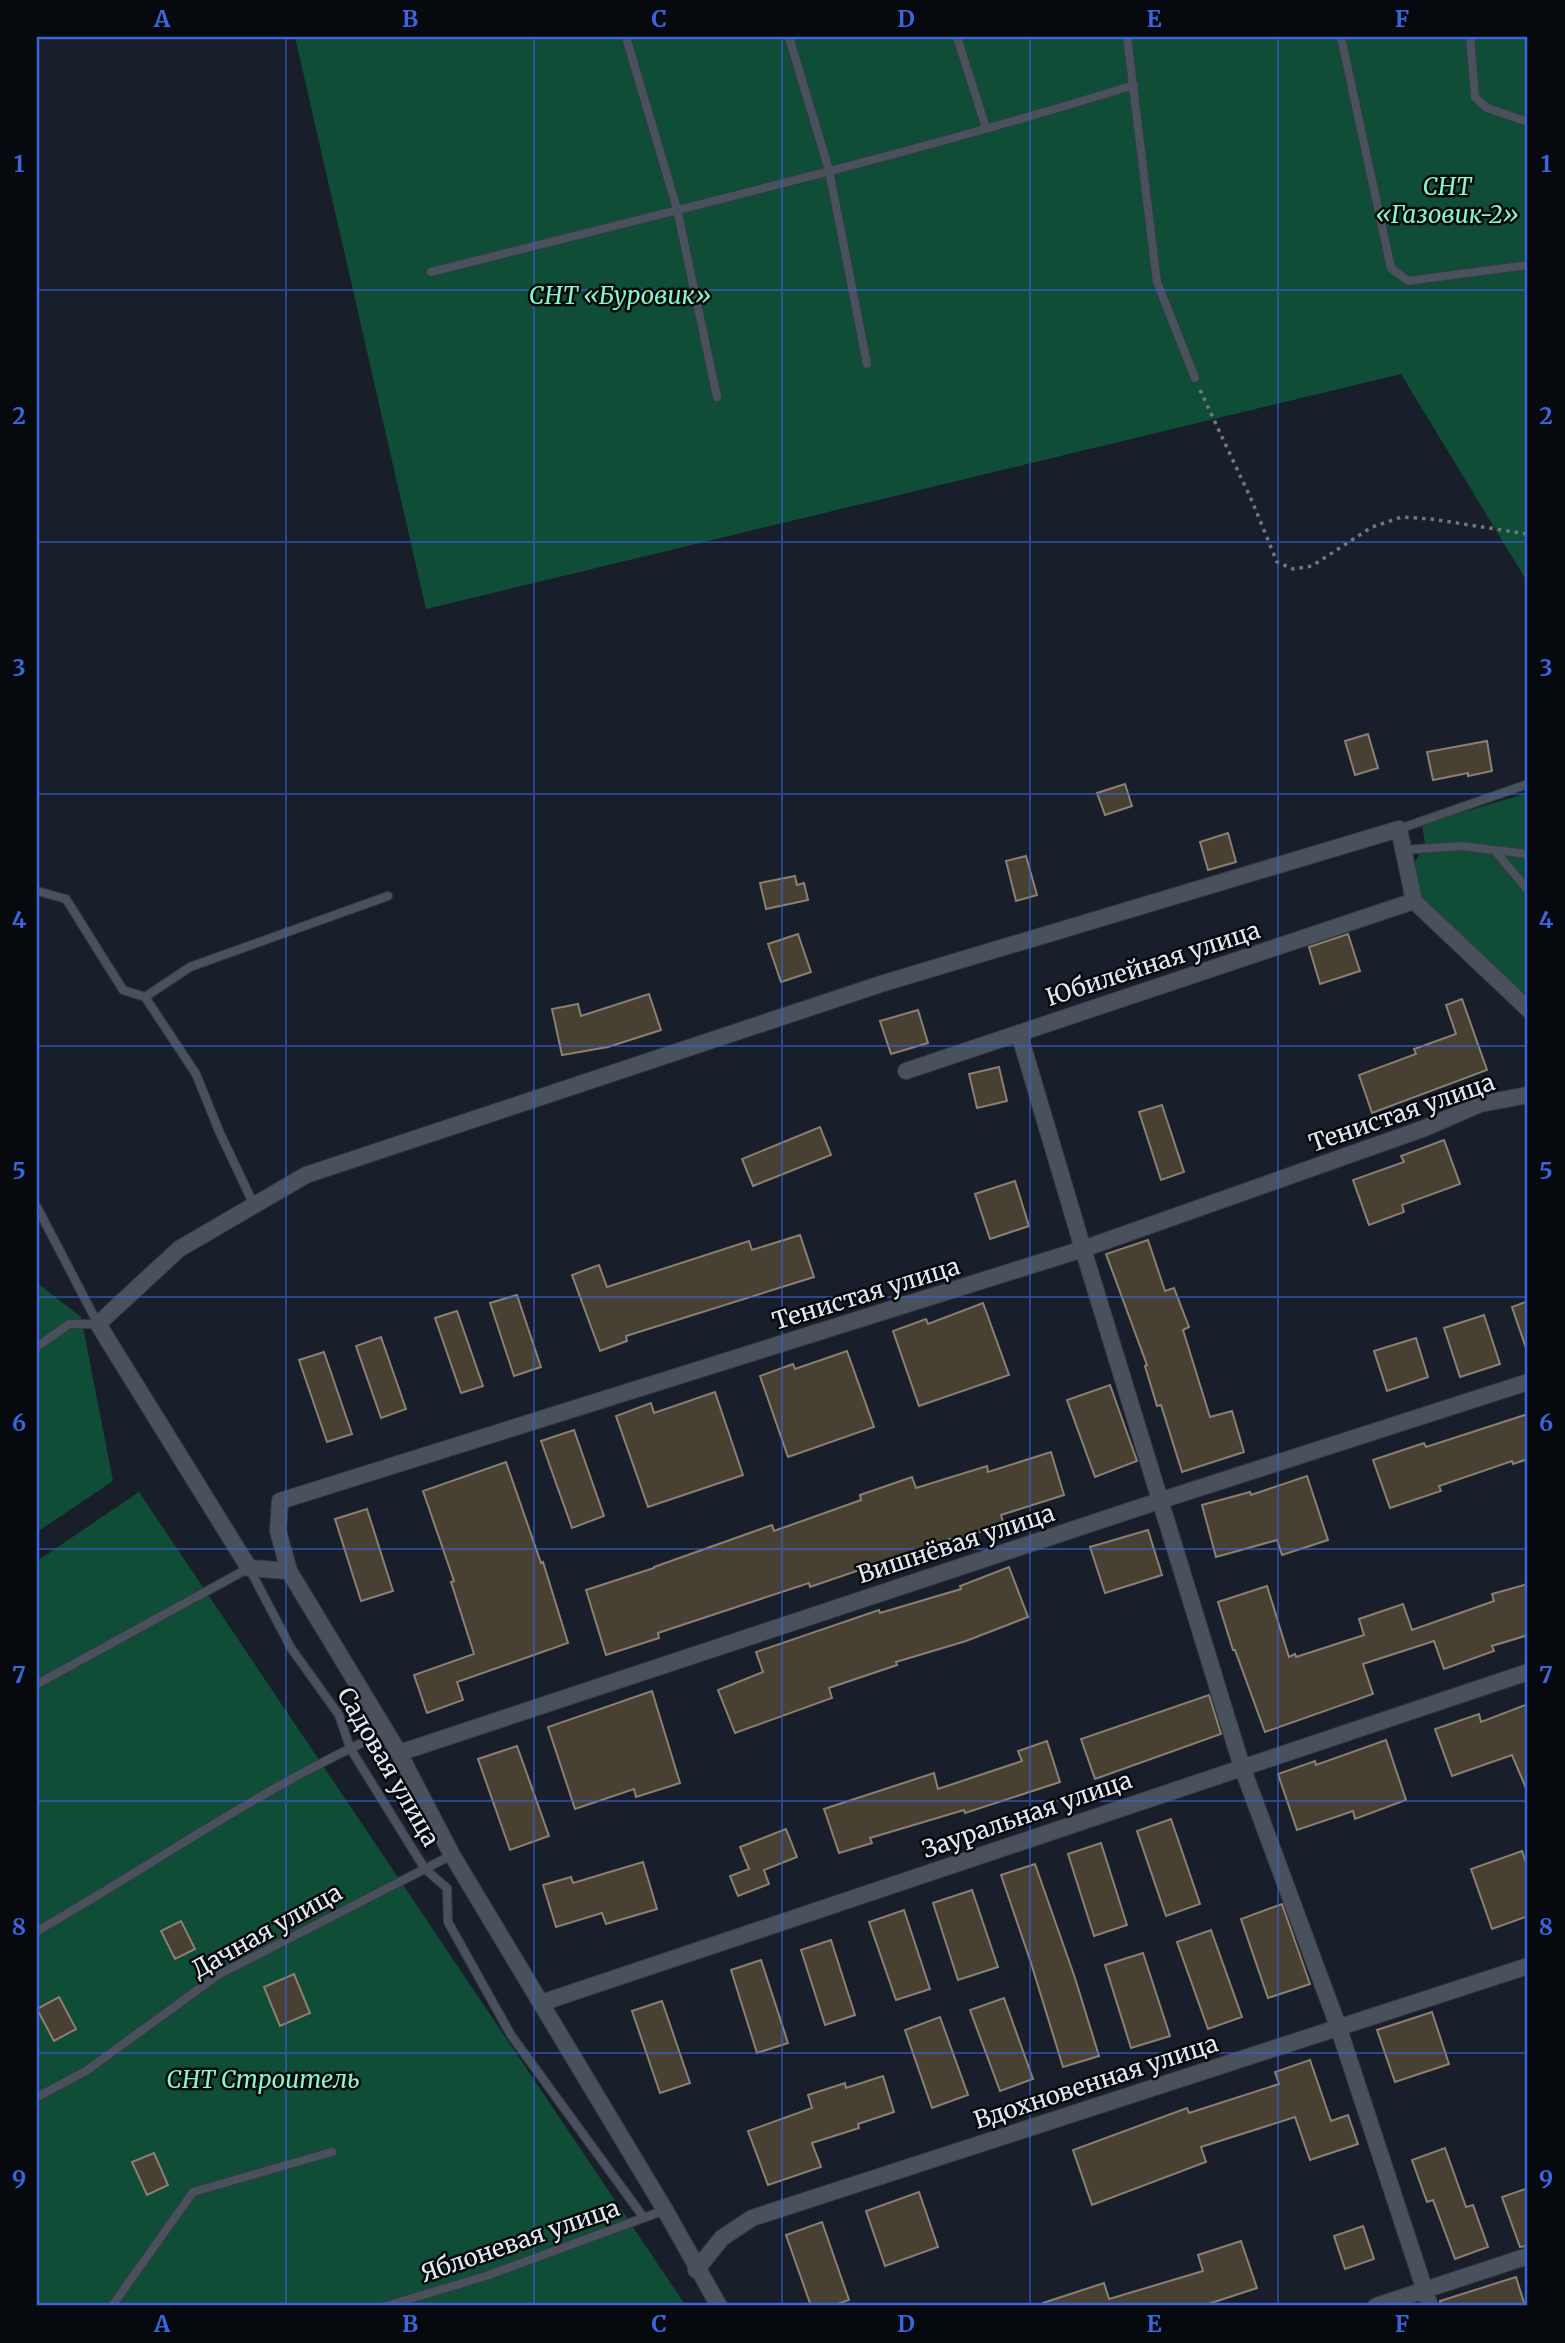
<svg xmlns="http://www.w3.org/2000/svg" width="1565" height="2343" viewBox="0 0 1565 2343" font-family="Merriweather,serif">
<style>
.green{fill:#0f4d36}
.building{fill:#494034;stroke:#8a7f72;stroke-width:2}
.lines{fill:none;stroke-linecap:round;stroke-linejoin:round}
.service-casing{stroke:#353a43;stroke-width:10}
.minor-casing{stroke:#353a43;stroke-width:18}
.path{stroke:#717780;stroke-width:3.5;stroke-dasharray:3.5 5;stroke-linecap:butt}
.service{stroke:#49515d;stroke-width:8}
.minor{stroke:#49515d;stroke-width:16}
.grid{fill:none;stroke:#3b65dc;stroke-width:2;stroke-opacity:0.55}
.labels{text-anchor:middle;stroke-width:5;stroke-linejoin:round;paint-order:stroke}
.park-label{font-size:24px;font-style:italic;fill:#8af6c6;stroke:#06090d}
.street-label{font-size:24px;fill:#e4e9f0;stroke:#06090d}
.neatline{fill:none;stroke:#3b65dc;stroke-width:2.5}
.grid-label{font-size:23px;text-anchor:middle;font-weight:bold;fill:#3b65dc}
</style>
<rect width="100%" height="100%" fill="#181f2a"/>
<path class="green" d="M 295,37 L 1528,37 L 1528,583 L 1401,374 L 426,609 Z
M 1528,793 L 1528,996 L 1419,900 L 1415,862 L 1425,844 L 1422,824 Z
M 37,1283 L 81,1317 L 113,1481 L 37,1532 Z
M 139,1492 L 686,2306 L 37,2306 L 37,1561 Z"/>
<path class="building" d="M 1368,734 L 1378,768 L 1355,775 L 1345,741 Z
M 1487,741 L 1492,771 L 1468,776 L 1468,773 L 1433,780 L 1427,752 Z
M 1125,784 L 1132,806 L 1105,815 L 1097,793 Z
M 1228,833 L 1236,862 L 1208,870 L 1200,842 Z
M 1026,856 L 1037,895 L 1016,901 L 1006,861 Z
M 795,876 L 797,885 L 804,883 L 808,900 L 766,909 L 760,883 Z
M 798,934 L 811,972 L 781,982 L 768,944 Z
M 1348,934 L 1360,971 L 1320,984 L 1309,947 Z
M 649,994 L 661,1030 L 608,1047 L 562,1055 L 552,1009 L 578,1004 L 581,1016 Z
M 1462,999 L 1487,1070 L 1372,1113 L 1359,1075 L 1416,1054 L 1414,1049 L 1456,1034 L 1446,1005 Z
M 918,1010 L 928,1043 L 891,1054 L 880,1021 Z
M 999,1067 L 1007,1101 L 977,1108 L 969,1074 Z
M 1162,1105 L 1184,1172 L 1161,1180 L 1139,1112 Z
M 820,1127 L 831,1155 L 753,1186 L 742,1159 Z
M 1444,1140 L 1460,1184 L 1402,1205 L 1404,1212 L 1369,1225 L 1353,1180 L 1404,1162 L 1401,1156 Z
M 1015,1181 L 1029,1226 L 990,1239 L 975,1194 Z
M 800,1235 L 814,1277 L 626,1336 L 627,1341 L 600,1351 L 572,1275 L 599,1265 L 607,1287 L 749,1241 L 752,1250 Z
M 1148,1240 L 1165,1291 L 1174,1288 L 1189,1327 L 1183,1330 L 1210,1417 L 1232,1411 L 1244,1452 L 1182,1472 L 1161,1405 L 1157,1406 L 1145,1366 L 1147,1365 L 1106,1254 Z
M 517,1295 L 541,1367 L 514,1376 L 490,1303 Z
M 1528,1301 L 1528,1347 L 1526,1348 L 1512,1307 Z
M 983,1303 L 1009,1375 L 919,1406 L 893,1331 L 926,1319 L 928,1324 Z
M 457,1311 L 483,1386 L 461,1393 L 435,1318 Z
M 1484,1315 L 1500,1364 L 1460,1377 L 1444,1328 Z
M 381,1337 L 406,1409 L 381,1418 L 356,1346 Z
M 1416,1338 L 1428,1377 L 1387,1391 L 1374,1351 Z
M 847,1351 L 874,1427 L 788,1457 L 760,1376 L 793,1364 L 795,1369 Z
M 324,1352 L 352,1434 L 327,1442 L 299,1360 Z
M 1110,1385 L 1137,1461 L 1095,1477 L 1067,1400 Z
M 715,1392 L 743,1475 L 648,1507 L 616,1416 L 651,1403 L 654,1413 Z
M 1528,1414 L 1528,1459 L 1513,1464 L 1512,1461 L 1439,1486 L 1441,1491 L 1390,1508 L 1373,1460 L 1424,1443 L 1426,1447 Z
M 574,1430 L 604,1516 L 572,1528 L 541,1441 Z
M 1051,1452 L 1064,1495 L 1001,1515 L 1004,1525 L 950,1541 L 950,1539 L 810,1587 L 809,1583 L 658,1633 L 659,1638 L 606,1655 L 586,1590 L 654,1568 L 654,1567 L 772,1525 L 774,1531 L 861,1500 L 860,1495 L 912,1477 L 916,1488 L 987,1466 L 988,1472 Z
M 506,1462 L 541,1563 L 543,1562 L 568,1643 L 457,1682 L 463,1700 L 427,1713 L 414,1675 L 474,1654 L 451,1582 L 454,1581 L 423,1491 Z
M 1307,1476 L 1328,1540 L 1282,1555 L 1277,1540 L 1216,1557 L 1202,1505 L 1250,1492 L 1251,1495 Z
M 367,1509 L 393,1591 L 361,1601 L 335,1519 Z
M 1148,1530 L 1162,1575 L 1105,1593 L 1090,1547 Z
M 1009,1567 L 1028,1617 L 966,1641 L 896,1662 L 897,1665 L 829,1688 L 832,1698 L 735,1733 L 718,1690 L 763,1672 L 756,1652 L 879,1610 L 880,1613 L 961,1589 L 960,1586 Z
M 1528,1584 L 1528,1635 L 1492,1646 L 1494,1651 L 1444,1669 L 1434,1641 L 1363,1664 L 1373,1694 L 1265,1732 L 1235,1650 L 1233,1650 L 1218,1602 L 1267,1586 L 1289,1657 L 1295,1654 L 1296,1657 L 1364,1635 L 1359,1619 L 1403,1604 L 1412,1630 L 1494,1601 L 1492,1594 Z
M 652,1691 L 680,1783 L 636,1797 L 634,1789 L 575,1809 L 548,1727 Z
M 1209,1695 L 1221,1734 L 1095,1779 L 1081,1739 Z
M 1528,1704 L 1528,1793 L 1512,1755 L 1452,1776 L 1435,1729 L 1479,1714 L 1481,1722 Z
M 1386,1740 L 1406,1800 L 1355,1819 L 1353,1811 L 1297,1830 L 1278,1774 L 1315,1761 L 1316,1765 Z
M 1047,1741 L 1060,1782 L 965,1813 L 964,1810 L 870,1838 L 872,1843 L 839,1853 L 824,1809 L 934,1773 L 938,1789 L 1022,1761 L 1018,1751 Z
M 517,1746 L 549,1836 L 510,1850 L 478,1759 Z
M 1171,1819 L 1200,1904 L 1166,1916 L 1137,1831 Z
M 786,1829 L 797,1857 L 764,1870 L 769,1884 L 738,1896 L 730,1876 L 749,1869 L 740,1847 Z
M 1101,1843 L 1127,1925 L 1094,1936 L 1068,1854 Z
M 1522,1851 L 1528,1868 L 1528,1916 L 1492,1929 L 1471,1869 Z
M 643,1862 L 657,1909 L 606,1924 L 602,1913 L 556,1927 L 543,1885 L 571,1877 L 573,1883 Z
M 1035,1864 L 1075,1978 L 1099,2056 L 1063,2067 L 1031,1963 L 1001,1875 Z
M 972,1890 L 998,1967 L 958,1980 L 933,1903 Z
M 1282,1904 L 1310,1984 L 1268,1998 L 1241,1919 Z
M 904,1910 L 930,1989 L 896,2000 L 869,1922 Z
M 181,1921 L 195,1949 L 175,1959 L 161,1931 Z
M 1211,1930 L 1242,2017 L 1208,2029 L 1177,1942 Z
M 831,1940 L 855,2015 L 825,2025 L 801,1950 Z
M 1143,1953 L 1170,2036 L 1131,2048 L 1105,1965 Z
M 761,1960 L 788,2043 L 757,2053 L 731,1970 Z
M 294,1974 L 310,2013 L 280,2026 L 264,1987 Z
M 59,1997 L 76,2029 L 54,2041 L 37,2009 Z
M 1004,1998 L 1033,2079 L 1000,2091 L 970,2010 Z
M 662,2001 L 690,2083 L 660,2093 L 632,2011 Z
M 1432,2012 L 1449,2064 L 1395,2082 L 1377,2030 Z
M 940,2017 L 968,2095 L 932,2108 L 905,2030 Z
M 1310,2060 L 1331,2121 L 1348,2115 L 1358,2144 L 1310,2160 L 1295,2117 L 1201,2147 L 1206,2162 L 1092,2205 L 1073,2150 L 1187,2108 L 1189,2113 L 1279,2084 L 1275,2072 Z
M 883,2076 L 894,2112 L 858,2124 L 859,2128 L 812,2143 L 821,2167 L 768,2185 L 748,2131 L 812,2108 L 808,2095 L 845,2083 L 846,2088 Z
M 1445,2148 L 1466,2207 L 1473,2205 L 1488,2247 L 1455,2259 L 1433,2200 L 1427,2202 L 1412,2160 Z
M 154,2153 L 168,2185 L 147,2195 L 132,2162 Z
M 1528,2188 L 1528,2246 L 1520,2247 L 1502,2197 Z
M 919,2192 L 938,2247 L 885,2266 L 866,2211 Z
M 822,2222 L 849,2300 L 832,2306 L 811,2306 L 786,2235 Z
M 1363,2226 L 1374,2259 L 1345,2269 L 1334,2236 Z
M 1241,2241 L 1257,2288 L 1202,2306 L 1044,2306 L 1043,2303 L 1104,2283 L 1109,2299 L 1203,2271 L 1198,2255 Z
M 1516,2277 L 1525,2306 L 1440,2306 L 1440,2301 Z"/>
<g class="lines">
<g class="service-casing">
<path id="service" d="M 626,37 L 677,209 L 717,397
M 789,37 L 829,170 L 867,364
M 957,37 L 986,128
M 1127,37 L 1157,282 L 1195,378
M 1341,37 L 1391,268 L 1408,281 L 1528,265
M 1470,37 L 1475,97 L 1487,108 L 1528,122
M 431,272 C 666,212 903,157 1134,85
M 1399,829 L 1528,784
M 1403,850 L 1461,846 L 1528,854
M 1495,851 L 1528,890
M 37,891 L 66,899 L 123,990 L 145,997 L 196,1074 L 219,1131 L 254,1205
M 145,997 L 190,967 L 388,896
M 37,1207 L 98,1324 L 69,1324 L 37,1347
M 37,1684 L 249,1568 L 291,1648 L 339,1715 L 350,1748 L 425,1869 L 447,1888 L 448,1922 L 511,2035 L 644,2218
M 37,1931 C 153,1865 263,1786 386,1732
M 37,2097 L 86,2071 L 218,1975 L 452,1855
M 112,2306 L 193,2192 L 332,2152
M 386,2306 L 486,2276 L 665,2210"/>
</g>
<g class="minor-casing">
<path id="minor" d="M 1019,1033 L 1083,1249 L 1242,1767 L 1338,2026 L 1430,2306
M 906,1071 L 1414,901
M 289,1571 L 278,1531 L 280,1501 L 1083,1249 L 1425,1128 L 1480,1104 L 1528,1095
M 399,1753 L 1162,1500 L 1528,1382
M 541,2003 L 1528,1672
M 696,2270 L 722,2238 L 752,2218 L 1528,1966
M 719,2306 L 665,2210 L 452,1855 L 399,1753 L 289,1571 L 249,1568 L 98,1324 L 179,1249 L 306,1175 L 884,983 L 1399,829 L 1414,901 L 1528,1009
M 1376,2306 L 1528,2256"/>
</g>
<path class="path" d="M 1200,390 L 1252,501 L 1277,562 L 1293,569 L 1312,566 L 1372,527 L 1402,517 L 1431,519 L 1528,534"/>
<use href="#service" class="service"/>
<use href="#minor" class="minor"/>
</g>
<path class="grid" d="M 286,37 L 286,2306M 534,37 L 534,2306M 782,37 L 782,2306M 1030,37 L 1030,2306M 1278,37 L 1278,2306M 37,290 L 1528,290M 37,542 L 1528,542M 37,794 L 1528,794M 37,1046 L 1528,1046M 37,1297 L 1528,1297M 37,1549 L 1528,1549M 37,1801 L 1528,1801M 37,2053 L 1528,2053"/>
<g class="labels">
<g class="park-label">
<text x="1447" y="195">СНТ<tspan x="1447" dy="28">«Газовик-2»</tspan></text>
<text x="620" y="304">СНТ «Буровик»</text>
<text x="263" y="2088">СНТ Строитель</text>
</g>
<g class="street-label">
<text transform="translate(1153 964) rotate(-18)" y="8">Юбилейная улица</text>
<text transform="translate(1402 1113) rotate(-19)" y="8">Тенистая улица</text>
<text transform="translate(866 1294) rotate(-17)" y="8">Тенистая улица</text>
<text transform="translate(956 1544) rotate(-18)" y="8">Вишнёвая улица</text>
<text transform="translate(388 1767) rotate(60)" y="8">Садовая улица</text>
<text transform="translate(1027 1815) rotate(-19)" y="8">Зауральная улица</text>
<text transform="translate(267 1931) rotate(-29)" y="8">Дачная улица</text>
<text transform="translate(1096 2082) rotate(-18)" y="8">Вдохновенная улица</text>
<text transform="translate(520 2241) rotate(-19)" y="8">Яблоневая улица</text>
</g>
</g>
<rect width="1565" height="2343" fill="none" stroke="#06090d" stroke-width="77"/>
<rect x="38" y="38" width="1488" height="2266" class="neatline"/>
<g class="grid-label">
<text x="162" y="27">A</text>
<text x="410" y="27">B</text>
<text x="659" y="27">C</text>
<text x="906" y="27">D</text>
<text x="1154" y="27">E</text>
<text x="1402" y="27">F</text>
<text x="19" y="172">1</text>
<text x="1546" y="172">1</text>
<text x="19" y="424">2</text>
<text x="1546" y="424">2</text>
<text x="19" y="676">3</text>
<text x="1546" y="676">3</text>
<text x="19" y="928">4</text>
<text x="1546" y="928">4</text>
<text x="19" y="1179">5</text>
<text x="1546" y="1179">5</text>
<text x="19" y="1431">6</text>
<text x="1546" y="1431">6</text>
<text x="19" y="1683">7</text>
<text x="1546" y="1683">7</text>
<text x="19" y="1935">8</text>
<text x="1546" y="1935">8</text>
<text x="19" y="2187">9</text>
<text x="1546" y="2187">9</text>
<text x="162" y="2332">A</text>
<text x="410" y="2332">B</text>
<text x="659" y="2332">C</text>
<text x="906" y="2332">D</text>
<text x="1154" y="2332">E</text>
<text x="1402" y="2332">F</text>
</g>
</svg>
